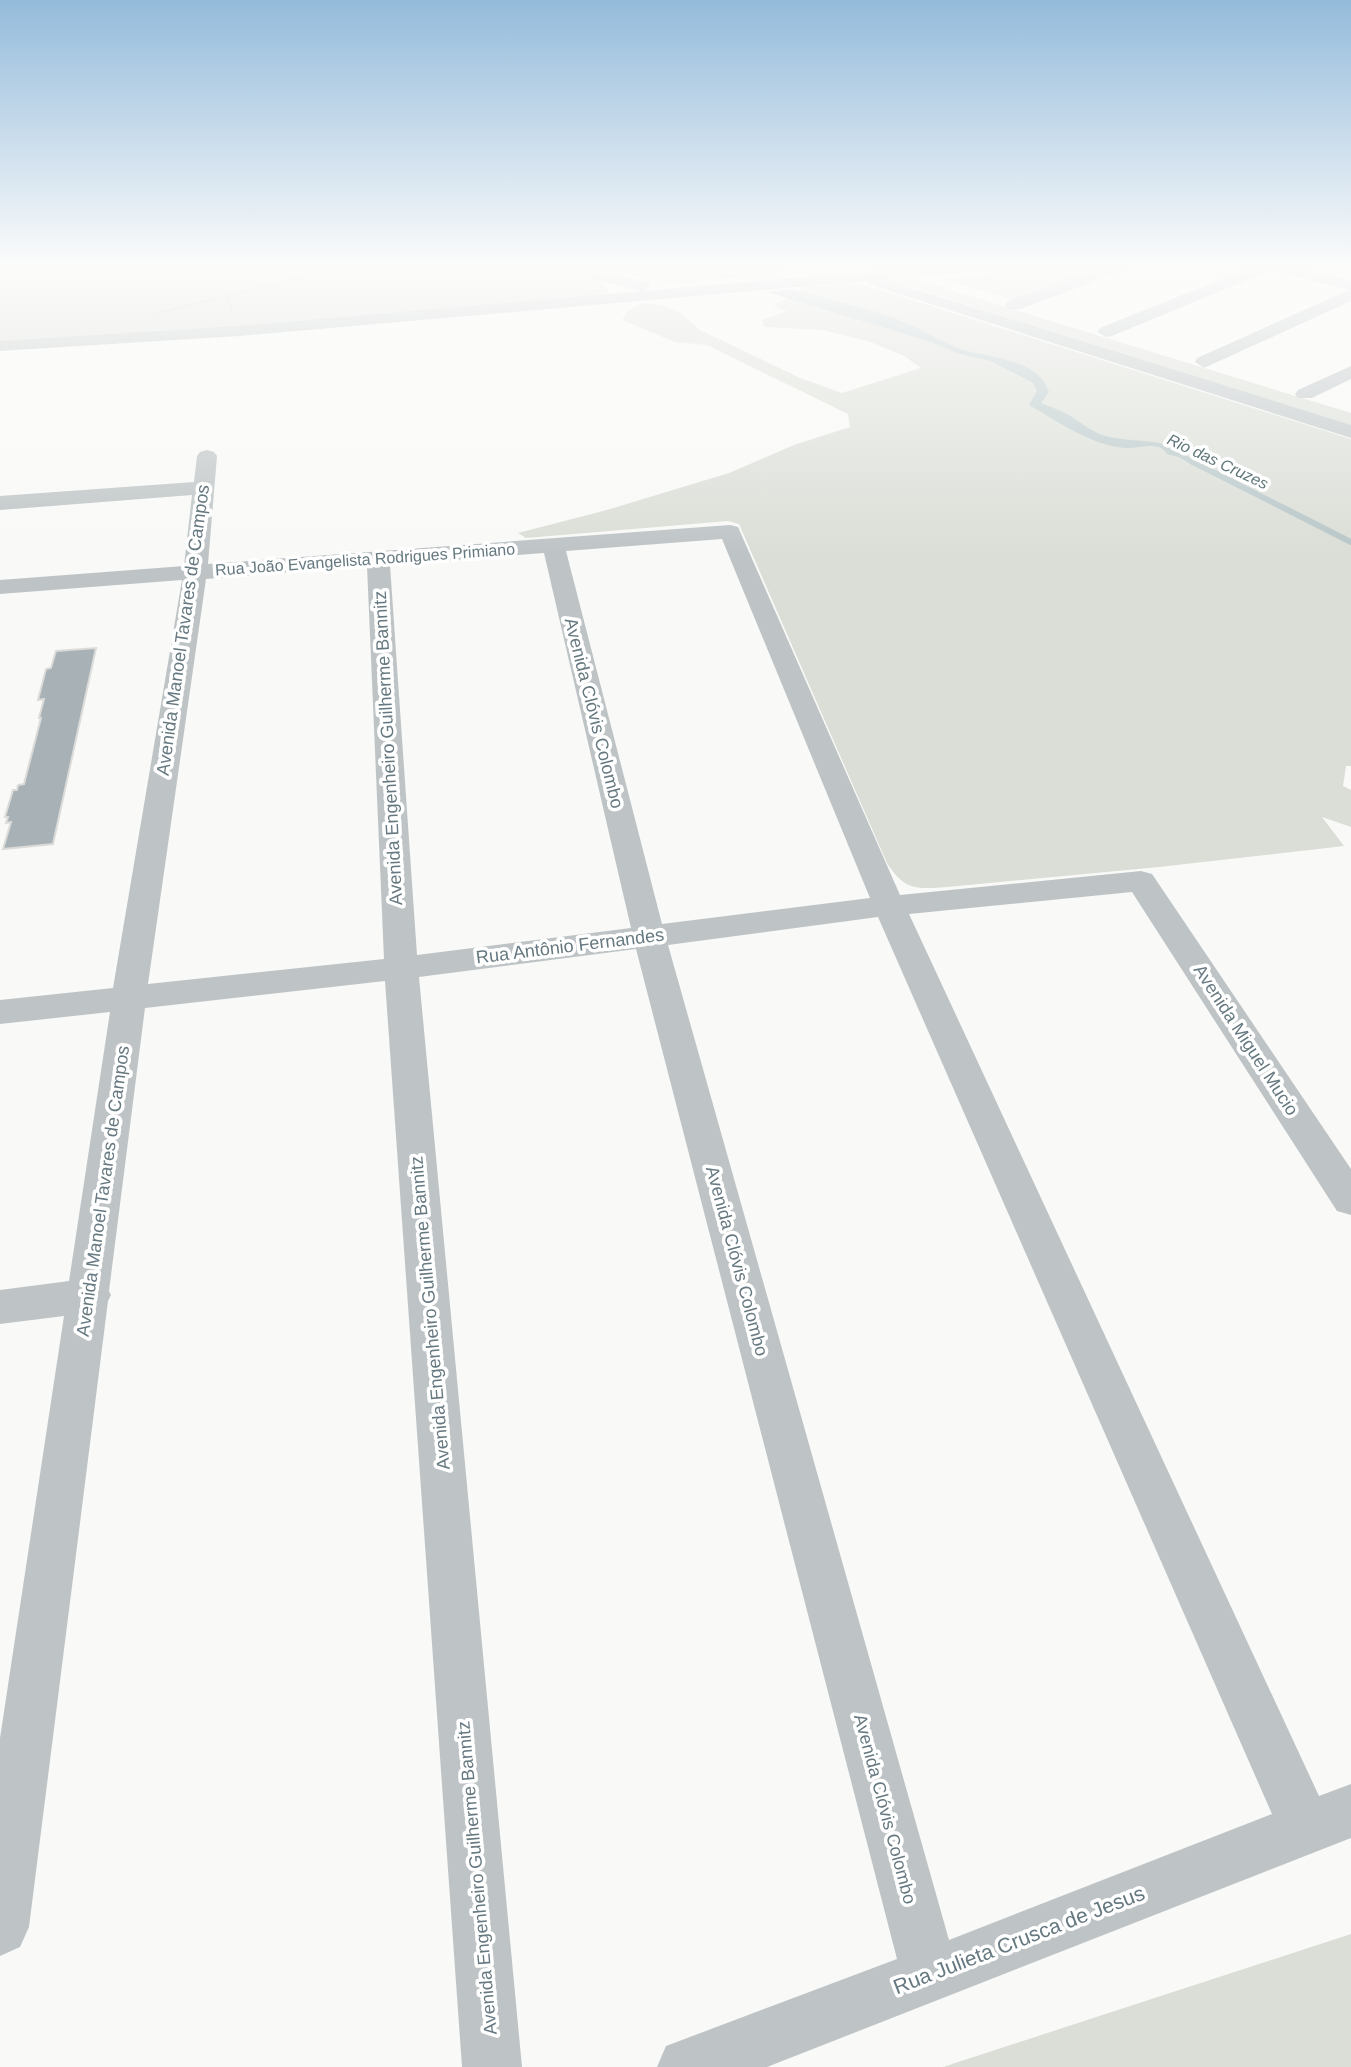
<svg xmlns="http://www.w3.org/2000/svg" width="1351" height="2067" viewBox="0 0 1351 2067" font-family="Arial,sans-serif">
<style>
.green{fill:#daded6}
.water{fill:#b7c6c8}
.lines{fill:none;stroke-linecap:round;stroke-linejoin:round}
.stream-far1{stroke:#b7c6c8;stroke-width:4.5}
.stream{stroke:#b7c6c8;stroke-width:6}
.building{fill:#a8b2b6;stroke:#dbdbd9;stroke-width:2}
.path{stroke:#b9bdbf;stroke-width:2.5;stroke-dasharray:2 2;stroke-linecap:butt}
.street{fill:#bec4c6;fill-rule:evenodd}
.labels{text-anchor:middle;stroke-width:7;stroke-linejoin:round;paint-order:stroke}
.far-water-label{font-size:16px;font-style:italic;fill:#60777a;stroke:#fff}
.far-street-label{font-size:16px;fill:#667980;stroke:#fff}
.street-label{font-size:18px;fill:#667980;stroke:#fff}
.near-street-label{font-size:21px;fill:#667980;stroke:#fff}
</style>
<rect width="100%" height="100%" fill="#f9f9f7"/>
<path class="green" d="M 0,265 L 524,265 L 600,282 L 608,289 L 607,296 L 215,332 L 0,344 Z
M 582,265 L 781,265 L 788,266 L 773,273 L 677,284 Z
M 1049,265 L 1115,265 L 1013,300 L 941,279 Z
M 908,277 L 1351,413 L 1351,428 L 890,280 Z
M 847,283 L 865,285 L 1351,439 L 1351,766 L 1346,766 L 1343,786 L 1351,790 L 1351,827 L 1322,817 L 1344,846 L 1159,867 L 947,887 C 916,889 905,891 887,863 L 739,524 L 728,521 L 526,538 L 518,533 L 607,510 L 729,473 L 794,445 L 850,427 L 848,414 L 707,345 L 675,342 L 622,320 L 628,311 L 642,303 L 662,305 L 681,313 L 700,330 L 800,378 L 842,393 L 921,368 L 904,356 L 871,342 L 823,330 L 765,327 L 762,320 L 787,311 L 773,306 L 805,287 Z
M 1351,1934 L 1351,2067 L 943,2067 Z"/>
<path class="water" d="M 791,289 C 829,300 871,308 906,323 C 923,330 938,340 955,347 C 985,359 1037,356 1049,392 L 1041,403 C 1051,407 1062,411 1072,417 C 1083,424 1092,432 1105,436 C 1142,445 1162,434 1194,461 L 1167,454 C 1158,440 1139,449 1125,448 C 1090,445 1059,422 1029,405 L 1037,391 L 1033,383 L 991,361 L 960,354 L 931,342 L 767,292 Z"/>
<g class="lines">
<path class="stream-far1" d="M 687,265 L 727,276
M 1181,456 L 1194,463"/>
<path class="stream" d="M 1191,461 L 1351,542"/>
</g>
<path class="building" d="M 96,648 L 53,844 L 3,849 L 11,822 L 6,823 L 8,817 L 5,817 L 13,790 L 17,790 L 18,785 L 24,784 L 41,718 L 39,718 L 44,699 L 38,700 L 46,669 L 51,668 L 56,651 Z"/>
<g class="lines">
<path class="path" d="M 227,297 L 233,313
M 155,314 L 354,265"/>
<path class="street" d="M 538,265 L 566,265 L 648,282 L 650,286 L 643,291 L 946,265 L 1005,265 L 997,270 L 886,280 L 1351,425 L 1351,438 L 868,284 L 866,281 L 239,336 L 0,351 L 0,341 L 239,326 L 642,291 L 540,268 Z
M 1110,265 L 1132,265 L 1130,268 L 1020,309 L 1008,309 L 1005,305 L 1008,301 Z
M 1257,265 L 1286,265 L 1351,281 L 1351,301 L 1204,368 L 1195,362 L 1197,358 L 1349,290 L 1271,270 L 1112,336 L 1106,337 L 1097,332 L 1100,328 Z
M 1351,366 L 1351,379 L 1312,398 L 1298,398 L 1295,394 L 1298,390 Z
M 207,450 L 214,452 L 217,456 L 208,564 L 730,525 L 738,527 L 900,895 L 1141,871 L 1152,874 L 1351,1169 L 1351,1215 L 1337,1211 L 1132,892 L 909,914 L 1319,1796 L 1351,1784 L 1351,1838 L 767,2067 L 657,2067 L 666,2046 L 897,1959 L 636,949 L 419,977 L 522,2067 L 462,2067 L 385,981 L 145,1008 L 109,1291 L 111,1295 L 108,1301 L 29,1927 L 20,1947 L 0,1956 L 0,1738 L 64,1316 L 0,1324 L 0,1290 L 69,1281 L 110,1012 L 0,1024 L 0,1000 L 113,988 L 182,580 L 0,594 L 0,580 L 184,566 L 192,495 L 0,510 L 0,496 L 194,482 L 197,456 L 200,452 ZM 722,539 L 870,898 L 662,924 L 566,551 ZM 544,553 L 631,928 L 417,955 L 390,565 ZM 367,566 L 384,959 L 148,984 L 206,579 ZM 878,917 L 1272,1814 L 949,1940 L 668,945 Z"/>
</g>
<linearGradient id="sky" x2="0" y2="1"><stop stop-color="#94bbdb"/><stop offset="0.48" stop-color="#fcfcfb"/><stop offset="1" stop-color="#fcfcfb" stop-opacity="0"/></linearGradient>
<rect width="1351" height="554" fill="url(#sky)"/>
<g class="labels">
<g class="far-water-label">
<text transform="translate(1218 461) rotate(25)" y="6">Rio das Cruzes</text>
</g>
<g class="far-street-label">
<text transform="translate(365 559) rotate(-4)" y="6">Rua João Evangelista Rodrigues Primiano</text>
</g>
<g class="street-label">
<text transform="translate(183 630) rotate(-82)" y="6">Avenida Manoel Tavares de Campos</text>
<text transform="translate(594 713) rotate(76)" y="6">Avenida Clóvis Colombo</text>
<text transform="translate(388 748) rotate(-93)" y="6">Avenida Engenheiro Guilherme Bannitz</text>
<text transform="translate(570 946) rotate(-7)" y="6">Rua Antônio Fernandes</text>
<text transform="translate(1246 1040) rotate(57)" y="6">Avenida Miguel Mucio</text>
<text transform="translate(103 1191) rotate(-82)" y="6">Avenida Manoel Tavares de Campos</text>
<text transform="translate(737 1261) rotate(75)" y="6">Avenida Clóvis Colombo</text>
<text transform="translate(430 1313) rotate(-95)" y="6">Avenida Engenheiro Guilherme Bannitz</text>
<text transform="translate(885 1809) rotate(75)" y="6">Avenida Clóvis Colombo</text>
<text transform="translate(477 1878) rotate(-95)" y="6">Avenida Engenheiro Guilherme Bannitz</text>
</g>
<g class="near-street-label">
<text transform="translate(1019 1940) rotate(-21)" y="7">Rua Julieta Crusca de Jesus</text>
</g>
</g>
</svg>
